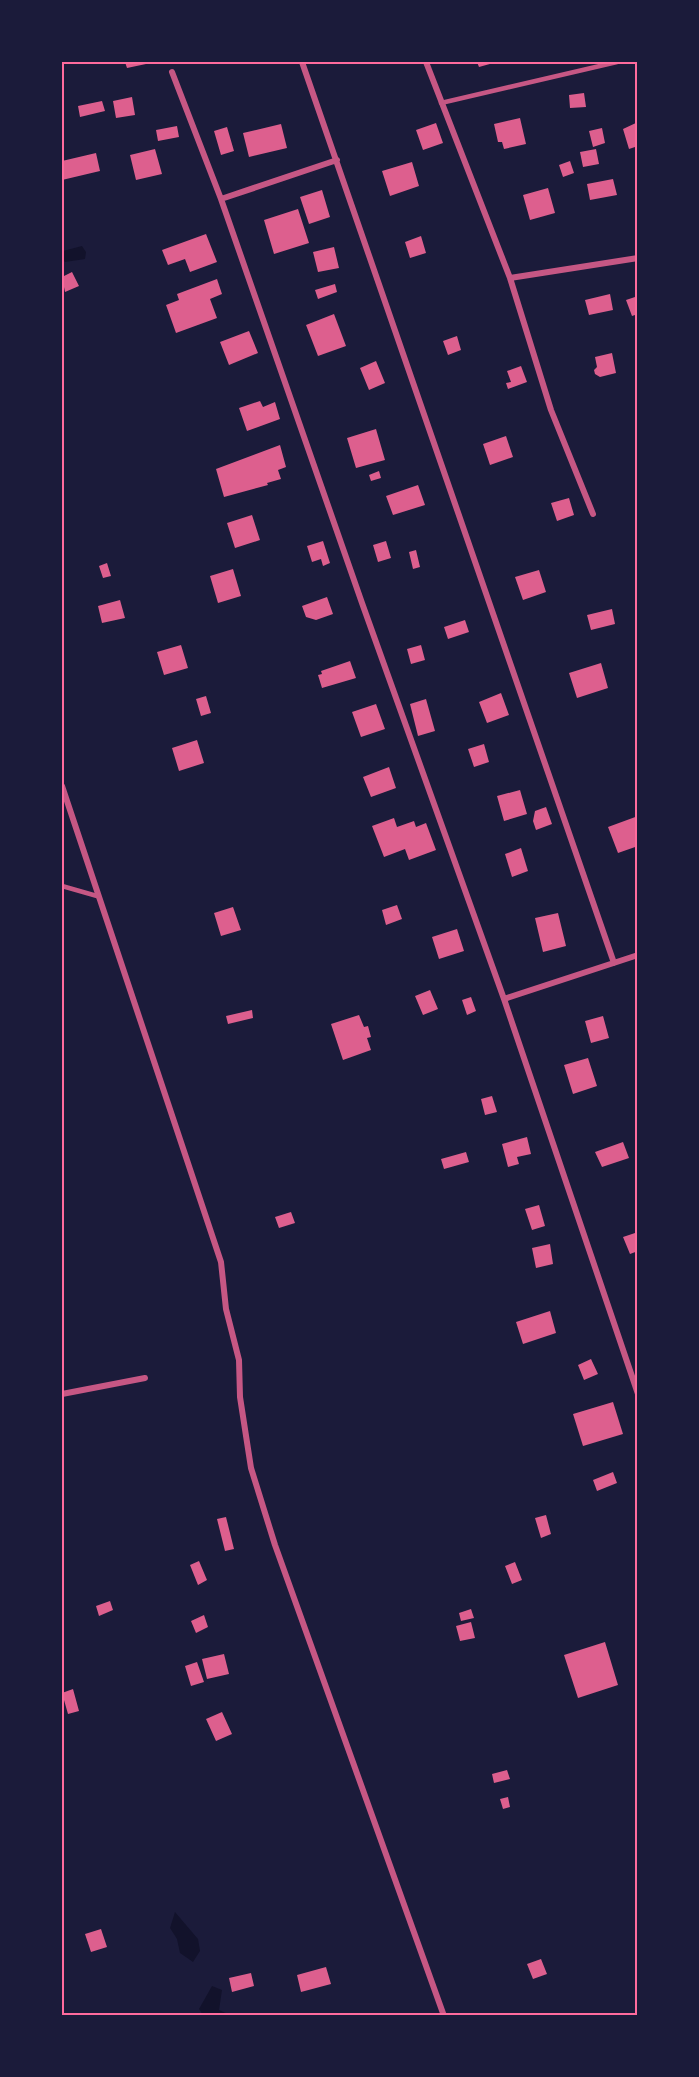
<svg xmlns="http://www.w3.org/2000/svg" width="699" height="2077" viewBox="0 0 699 2077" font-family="'Golos Text',sans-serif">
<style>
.water{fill:#12122b}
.building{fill:#dd5f8e}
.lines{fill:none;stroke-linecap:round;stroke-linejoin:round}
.service{stroke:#c65784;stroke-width:4.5}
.minor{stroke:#c65784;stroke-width:6}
.neatline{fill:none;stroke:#ff6b9d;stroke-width:2}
</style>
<rect width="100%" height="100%" fill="#1b1b3a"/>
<path class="water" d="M 82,246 L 86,252 L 85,259 L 65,262 L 62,258 L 63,251 Z
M 175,1912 L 198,1939 L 200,1951 L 193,1962 L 180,1953 L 177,1939 L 170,1928 Z
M 212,1986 L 222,1990 L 219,2010 L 230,2015 L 203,2015 L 199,2009 Z"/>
<path class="building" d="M 125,62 L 146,62 L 146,64 L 127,68 Z
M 477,62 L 497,62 L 479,67 Z
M 584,93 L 586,107 L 570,108 L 569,95 Z
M 132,97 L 135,115 L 116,118 L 113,101 Z
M 102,101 L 105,111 L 80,117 L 78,106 Z
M 520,118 L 526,144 L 504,149 L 502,142 L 498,142 L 494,124 Z
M 638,122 L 638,146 L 629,149 L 623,129 Z
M 436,123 L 443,143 L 423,150 L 416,130 Z
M 281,124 L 287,148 L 249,157 L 243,133 Z
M 177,126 L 179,137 L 158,141 L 156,130 Z
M 227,127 L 234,151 L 221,155 L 214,131 Z
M 602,128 L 605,143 L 593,147 L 589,131 Z
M 155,149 L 162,174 L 136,180 L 130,155 Z
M 596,149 L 599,164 L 583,167 L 580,152 Z
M 96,153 L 100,171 L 62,180 L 62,161 Z
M 570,161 L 574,173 L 563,177 L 559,165 Z
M 412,162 L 419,186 L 390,196 L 382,171 Z
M 613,179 L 617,195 L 590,200 L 587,184 Z
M 548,188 L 555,213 L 530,220 L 523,195 Z
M 322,190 L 330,217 L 309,224 L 300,197 Z
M 298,209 L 309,243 L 274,254 L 264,220 Z
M 206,234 L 217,262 L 190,272 L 185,259 L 168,265 L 162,250 Z
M 421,236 L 426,253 L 410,258 L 405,242 Z
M 334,247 L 339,268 L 318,272 L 313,252 Z
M 72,272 L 79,286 L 65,292 L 62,277 Z
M 217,279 L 222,294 L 210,299 L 217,318 L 176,333 L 166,305 L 179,300 L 177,294 Z
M 335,284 L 337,292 L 318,299 L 315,290 Z
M 610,294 L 613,310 L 589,315 L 585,300 Z
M 638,296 L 638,314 L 632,316 L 626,300 Z
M 334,314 L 346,346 L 318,356 L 306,325 Z
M 249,331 L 258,353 L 229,365 L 220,342 Z
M 457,336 L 461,350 L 448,355 L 443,341 Z
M 612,353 L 616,373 L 600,377 L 595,374 L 594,370 L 597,367 L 595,357 Z
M 376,361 L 385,383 L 369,390 L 360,368 Z
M 521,366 L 527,382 L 508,389 L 506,383 L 511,382 L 507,371 Z
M 260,401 L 263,407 L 275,402 L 280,419 L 247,431 L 239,408 Z
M 376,429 L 385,460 L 356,468 L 347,438 Z
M 506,436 L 513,457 L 490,465 L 483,444 Z
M 280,445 L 286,467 L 278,470 L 281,479 L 267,483 L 268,485 L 224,497 L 216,469 Z
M 379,471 L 381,478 L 371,481 L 369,475 Z
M 418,485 L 425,505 L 393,515 L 386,496 Z
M 569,498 L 574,515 L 557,521 L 551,503 Z
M 252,515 L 260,540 L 235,548 L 227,523 Z
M 323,541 L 330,563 L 323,566 L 321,559 L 312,562 L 307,546 Z
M 386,541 L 391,558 L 378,562 L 373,545 Z
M 416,550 L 420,567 L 413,569 L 409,552 Z
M 107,563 L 111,576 L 103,578 L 99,566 Z
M 233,569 L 241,596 L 218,603 L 210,576 Z
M 539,570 L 546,592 L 523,600 L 515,577 Z
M 327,597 L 333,614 L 316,620 L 306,617 L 302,606 Z
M 120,600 L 125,618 L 102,623 L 98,606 Z
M 612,609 L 615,624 L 591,630 L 587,615 Z
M 465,620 L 469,632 L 448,639 L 444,627 Z
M 181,645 L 188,668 L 164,675 L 157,652 Z
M 421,645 L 425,660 L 411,664 L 407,649 Z
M 350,661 L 356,678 L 322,688 L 318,675 L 322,674 L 321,671 Z
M 601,663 L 608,688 L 577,698 L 569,673 Z
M 501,693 L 509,715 L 487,723 L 479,702 Z
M 206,696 L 211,713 L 201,716 L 196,699 Z
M 426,699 L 435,731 L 418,736 L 410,704 Z
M 376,704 L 385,729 L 361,737 L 352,712 Z
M 197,740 L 204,763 L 179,771 L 172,748 Z
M 484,744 L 489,762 L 474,767 L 468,749 Z
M 389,767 L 396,788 L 371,797 L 363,777 Z
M 520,790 L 527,814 L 504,821 L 497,796 Z
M 546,807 L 552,824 L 536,830 L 533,821 L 535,811 Z
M 638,816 L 638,846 L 618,853 L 608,827 Z
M 394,818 L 397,827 L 414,821 L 416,827 L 426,823 L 436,850 L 409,860 L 405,849 L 384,857 L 372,826 Z
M 521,848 L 528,871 L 512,877 L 505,854 Z
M 397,905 L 402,919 L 386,925 L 382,910 Z
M 233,907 L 241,930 L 221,936 L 214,913 Z
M 558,913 L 566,946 L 543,952 L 535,918 Z
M 457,929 L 464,951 L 439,959 L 432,937 Z
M 430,990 L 438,1009 L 423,1015 L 415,996 Z
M 471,997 L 476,1011 L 467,1015 L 462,1000 Z
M 252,1010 L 253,1018 L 228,1024 L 226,1016 Z
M 359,1015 L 364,1027 L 368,1026 L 371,1037 L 367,1038 L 371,1050 L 343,1060 L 331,1024 Z
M 603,1016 L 609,1038 L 591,1043 L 585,1021 Z
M 588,1058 L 597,1086 L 573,1094 L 564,1065 Z
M 492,1096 L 497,1112 L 485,1115 L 481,1099 Z
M 527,1137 L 531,1154 L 517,1157 L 519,1164 L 508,1167 L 502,1144 Z
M 623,1142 L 629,1158 L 602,1167 L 595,1152 Z
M 466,1152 L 469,1162 L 444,1169 L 441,1159 Z
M 539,1205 L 545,1226 L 532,1230 L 525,1209 Z
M 291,1212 L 295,1223 L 279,1228 L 275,1217 Z
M 638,1232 L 638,1251 L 630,1254 L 623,1237 Z
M 550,1244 L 553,1264 L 536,1268 L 532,1248 Z
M 550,1311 L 556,1333 L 523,1344 L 516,1322 Z
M 591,1359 L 598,1374 L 584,1380 L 578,1365 Z
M 613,1402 L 623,1434 L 583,1446 L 573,1414 Z
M 613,1472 L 617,1483 L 597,1491 L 593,1480 Z
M 546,1515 L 551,1534 L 541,1538 L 535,1518 Z
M 226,1517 L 234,1549 L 225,1551 L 217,1519 Z
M 199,1561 L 207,1580 L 198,1585 L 190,1565 Z
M 515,1562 L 522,1580 L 512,1584 L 505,1566 Z
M 110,1601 L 113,1610 L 99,1616 L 96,1606 Z
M 471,1609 L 474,1618 L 461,1621 L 459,1613 Z
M 204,1615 L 208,1627 L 196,1633 L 191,1621 Z
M 471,1622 L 475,1638 L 460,1641 L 456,1626 Z
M 605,1642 L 618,1685 L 578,1698 L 564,1655 Z
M 224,1654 L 229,1674 L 207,1679 L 202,1659 Z
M 197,1662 L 204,1682 L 191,1686 L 185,1666 Z
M 73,1689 L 79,1711 L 68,1714 L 62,1693 Z
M 222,1712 L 232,1734 L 216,1741 L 206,1719 Z
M 507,1770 L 510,1779 L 494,1783 L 492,1774 Z
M 508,1797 L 510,1807 L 503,1809 L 500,1799 Z
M 101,1929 L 107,1947 L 91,1952 L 85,1934 Z
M 541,1959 L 547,1974 L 533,1979 L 527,1964 Z
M 326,1967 L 331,1984 L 301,1992 L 297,1975 Z
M 251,1973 L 254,1986 L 232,1992 L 229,1978 Z"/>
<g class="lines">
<path class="service" d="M 441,103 L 617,62
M 62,886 L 97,896"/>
<path class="minor" d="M 302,62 L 614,963
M 426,62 L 510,278 L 551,410 L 593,514
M 172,72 L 221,199
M 337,160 L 221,199 L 362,603 L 504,999 L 638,1394
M 510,278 L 638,258
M 62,786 L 221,1262 L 226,1309 L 239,1360 L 240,1397 L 251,1468 L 275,1545 L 444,2016
M 504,999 L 638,955
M 62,1394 L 145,1378"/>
</g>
<rect width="699" height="2077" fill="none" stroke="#1b1b3a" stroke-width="126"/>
<rect x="63" y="63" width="573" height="1951" class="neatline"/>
</svg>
